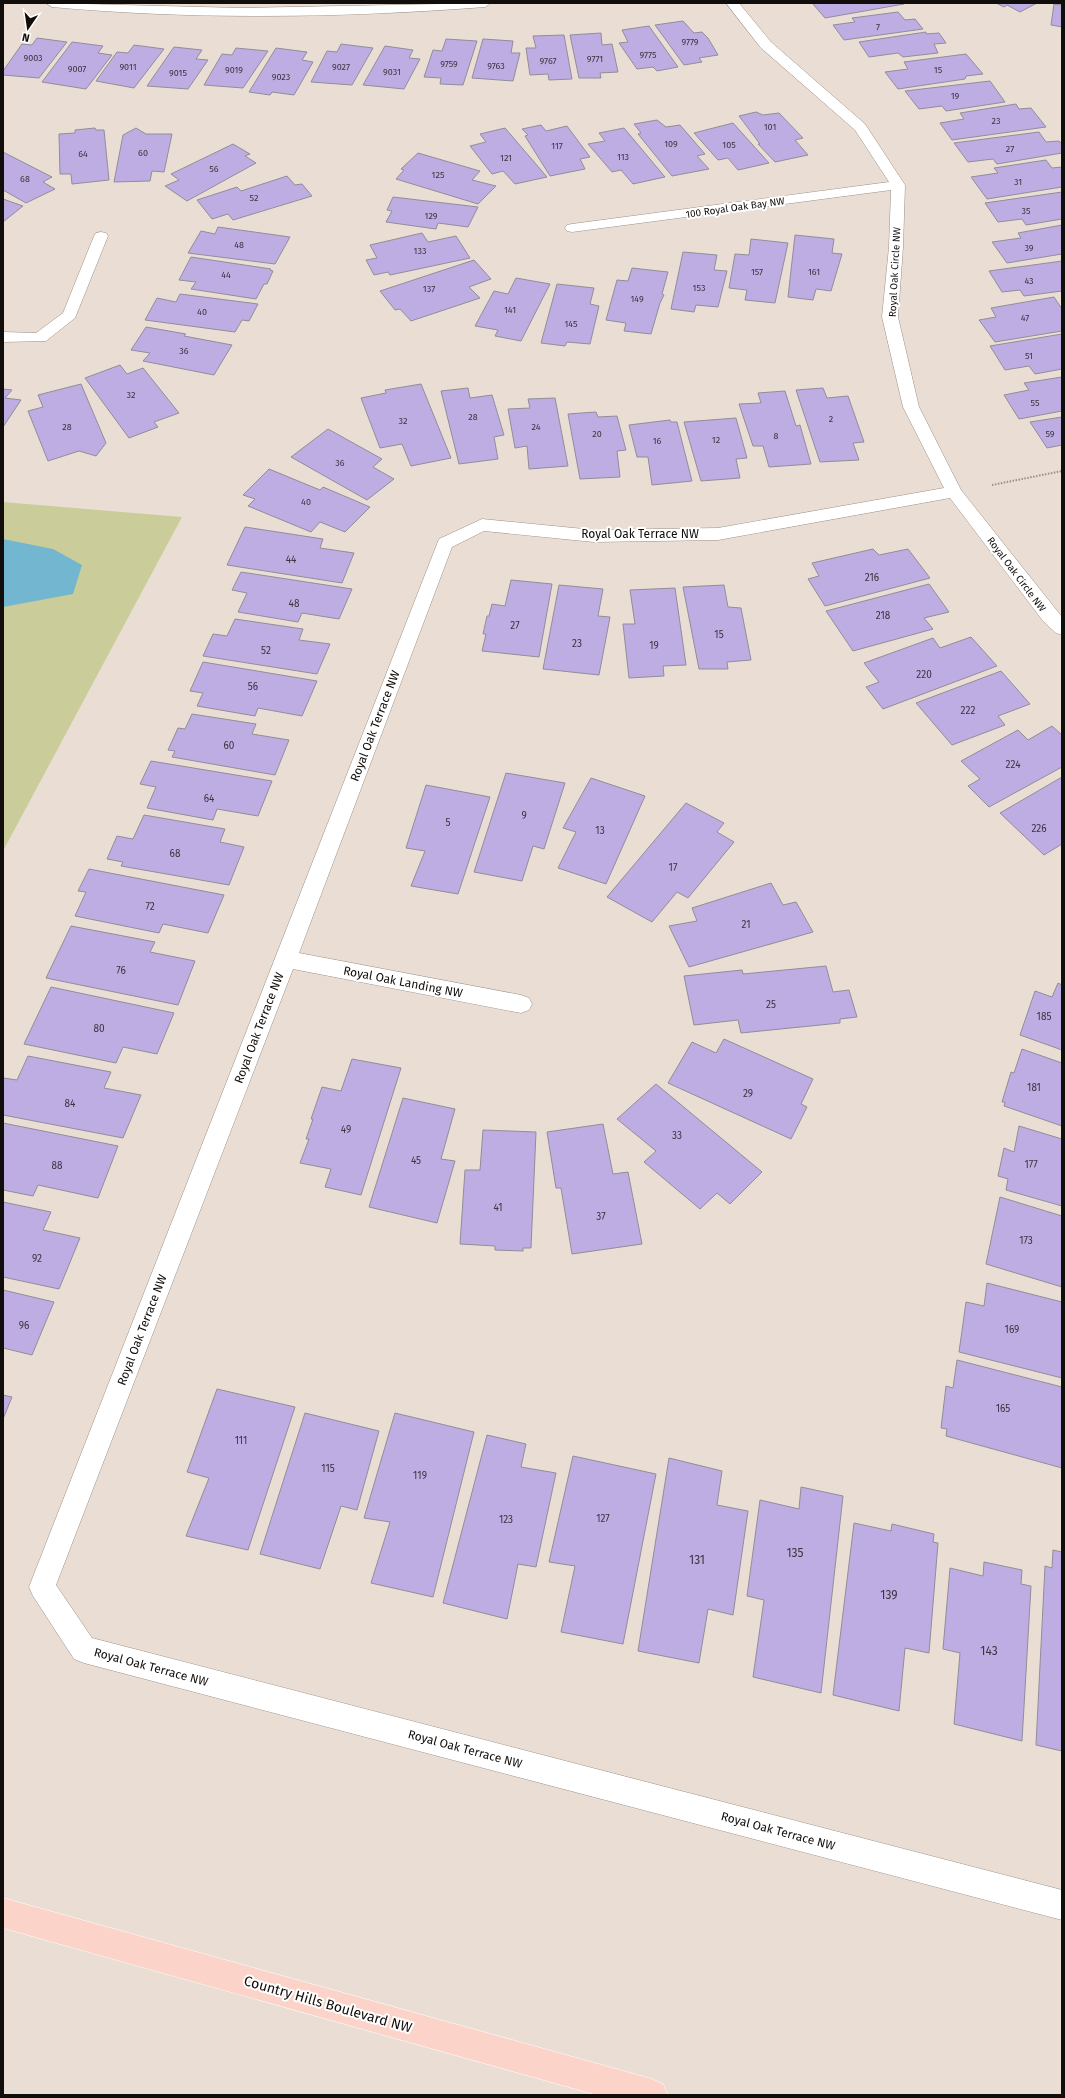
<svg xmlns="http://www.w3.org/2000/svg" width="1065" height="2098" viewBox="0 0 1065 2098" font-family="'Fira Sans',sans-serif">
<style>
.green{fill:#cacd99}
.water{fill:#72b6cf}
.building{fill:#beade3;stroke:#908d99}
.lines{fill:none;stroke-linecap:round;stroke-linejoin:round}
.minor-casing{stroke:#9b9087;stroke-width:1}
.major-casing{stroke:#fff;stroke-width:1}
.path{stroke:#988f88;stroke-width:2;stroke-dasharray:1.5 1.5;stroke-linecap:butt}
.minor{fill:#fff;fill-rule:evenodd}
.major{fill:#fcd3c8;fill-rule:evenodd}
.labels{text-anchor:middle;stroke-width:4;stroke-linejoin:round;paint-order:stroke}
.far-number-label{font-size:9px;fill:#3c3540}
.far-street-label{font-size:10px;fill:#110d0a;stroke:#fff}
.number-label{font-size:10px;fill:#3c3540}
.street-label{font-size:12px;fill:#110d0a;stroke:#fff}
.near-number-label{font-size:12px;fill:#3c3540}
.near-street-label{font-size:14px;fill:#110d0a;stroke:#fff}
</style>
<rect width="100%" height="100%" fill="#eaded4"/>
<path class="green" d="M 3,502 L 182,517 L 3,851 Z"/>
<path class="water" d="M 3,539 L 53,549 L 82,565 L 73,594 L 3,607 Z"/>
<path class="building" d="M 817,3 L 903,3 L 904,4 L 825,18 L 813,4 Z
M 996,3 L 1037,3 L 1020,12 L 1007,5 L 1004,7 Z
M 1054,4 L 1062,5 L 1062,27 L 1051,25 Z
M 898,12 L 905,20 L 915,19 L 923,29 L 844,40 L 833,25 L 855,22 L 852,18 Z
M 683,21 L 694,33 L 702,32 L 708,38 L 718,55 L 699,58 L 702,62 L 684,65 L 655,25 Z
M 649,26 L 678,67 L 657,71 L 653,67 L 637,69 L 619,43 L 628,42 L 622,30 Z
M 926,32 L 926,34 L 939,33 L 946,43 L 934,44 L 938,53 L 903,57 L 898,53 L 869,57 L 859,42 Z
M 601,33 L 602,45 L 612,44 L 618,72 L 600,73 L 601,78 L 579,78 L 570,35 Z
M 564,35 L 572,79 L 549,80 L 548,74 L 530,75 L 526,48 L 536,48 L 533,36 Z
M 37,38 L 67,42 L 39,78 L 3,75 L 3,71 L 22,44 L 32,45 Z
M 446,39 L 477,41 L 463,85 L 440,84 L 441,78 L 424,77 L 433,50 L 442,51 Z
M 483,39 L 513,41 L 511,53 L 520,53 L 513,81 L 472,78 Z
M 72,42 L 103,46 L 98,53 L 112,55 L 86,89 L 42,82 Z
M 341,44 L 373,48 L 352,85 L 311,82 L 327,51 L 337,52 Z
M 134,45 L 164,49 L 134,88 L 96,81 L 117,52 L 128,53 Z
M 385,46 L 413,50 L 409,58 L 420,59 L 404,89 L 363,85 Z
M 174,47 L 202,50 L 196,59 L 208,60 L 188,89 L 147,86 Z
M 236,48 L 268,51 L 243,88 L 204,85 L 222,54 L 232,55 Z
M 276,48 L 307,52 L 302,60 L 313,62 L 294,95 L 272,92 L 270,95 L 249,92 Z
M 966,54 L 983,74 L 966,76 L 965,79 L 898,89 L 885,72 L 908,69 L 904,62 Z
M 990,81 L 1005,102 L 946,111 L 942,106 L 919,109 L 905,91 Z
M 1016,104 L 1019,109 L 1031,108 L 1046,127 L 952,140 L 940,123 L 964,119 L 960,113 Z
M 756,112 L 763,115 L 779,113 L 803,138 L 795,140 L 808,155 L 775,162 L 758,144 L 760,144 L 739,116 Z
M 657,120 L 666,127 L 680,125 L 705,154 L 697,156 L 709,169 L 672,176 L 638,134 L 641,133 L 634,124 Z
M 733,123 L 769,163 L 738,170 L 728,158 L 718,160 L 694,133 Z
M 541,125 L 546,131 L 567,126 L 590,157 L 580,159 L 585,169 L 550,176 L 525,136 L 528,135 L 522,129 Z
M 95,128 L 96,130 L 104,130 L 109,180 L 72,184 L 71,174 L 60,174 L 59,134 L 75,133 L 75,130 Z
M 136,128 L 146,134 L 172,134 L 164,172 L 152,171 L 150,181 L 114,182 L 123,135 Z
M 505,128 L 547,177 L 515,184 L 503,171 L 492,174 L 470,146 L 486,142 L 480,134 Z
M 624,128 L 665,177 L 633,184 L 621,170 L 612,172 L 588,144 L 605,141 L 599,133 Z
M 1039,132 L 1046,142 L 1059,141 L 1062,144 L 1062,153 L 997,164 L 993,159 L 968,162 L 954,143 Z
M 233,144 L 250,154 L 245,156 L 256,163 L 187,201 L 165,186 L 179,180 L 171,174 Z
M 3,152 L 52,177 L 43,182 L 55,189 L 26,203 L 3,190 Z
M 418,153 L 480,171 L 472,180 L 496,186 L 478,204 L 396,179 L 404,170 L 401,169 Z
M 1046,160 L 1052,168 L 1062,167 L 1062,187 L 987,199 L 971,177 L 998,173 L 994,168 Z
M 287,176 L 295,185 L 302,184 L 312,196 L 233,220 L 228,214 L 212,219 L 197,200 L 237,187 L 241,191 Z
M 1062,192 L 1062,219 L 1026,225 L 1022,219 L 998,222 L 985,203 Z
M 393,197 L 478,207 L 468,227 L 438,223 L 436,229 L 386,222 L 392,211 L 387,210 Z
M 3,199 L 23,206 L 3,222 Z
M 1062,225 L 1062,254 L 1007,263 L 992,242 L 1021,238 L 1018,233 Z
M 218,227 L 290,237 L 275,264 L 188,253 L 201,231 L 215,234 Z
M 422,233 L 428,242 L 456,236 L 470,258 L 390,275 L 388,272 L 374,275 L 366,260 L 377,258 L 370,245 Z
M 795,235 L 834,239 L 832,253 L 842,254 L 831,291 L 816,289 L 813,300 L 788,297 Z
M 751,239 L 788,243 L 775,303 L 745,300 L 747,290 L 729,288 L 735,254 L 749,255 Z
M 683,252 L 717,255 L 714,270 L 727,271 L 718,307 L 696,305 L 694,312 L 671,309 Z
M 191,257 L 271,269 L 270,270 L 273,271 L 267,284 L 264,284 L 256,299 L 191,289 L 196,282 L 179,280 Z
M 474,260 L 491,279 L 469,287 L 480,298 L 411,321 L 400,309 L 395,310 L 380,291 Z
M 1062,261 L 1062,291 L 1024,296 L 1020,290 L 1002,292 L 989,271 Z
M 632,268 L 668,272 L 662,294 L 664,295 L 660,303 L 651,334 L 624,331 L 626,323 L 606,320 L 617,280 L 628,281 Z
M 516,278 L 550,284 L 521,341 L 495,336 L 498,330 L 475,326 L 494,291 L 508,294 Z
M 557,284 L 594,288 L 590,304 L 599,306 L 590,344 L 567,342 L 565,346 L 541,343 Z
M 180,294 L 258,304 L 249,321 L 242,320 L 235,332 L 145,320 L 157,298 L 176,302 Z
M 1054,297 L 1062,309 L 1062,331 L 995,342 L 979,320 L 996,317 L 991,308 Z
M 146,327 L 186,334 L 184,336 L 232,345 L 214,375 L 143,361 L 150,353 L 131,350 Z
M 1062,334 L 1062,369 L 1035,374 L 1029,366 L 1005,370 L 990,346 Z
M 120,365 L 127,374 L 143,368 L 179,413 L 154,422 L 158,427 L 129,438 L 85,378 Z
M 1062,377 L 1062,411 L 1019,419 L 1004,395 L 1029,390 L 1024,383 Z
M 81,384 L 106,443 L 96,456 L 79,451 L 48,461 L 28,411 L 43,407 L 38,395 Z
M 421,384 L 451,458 L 411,466 L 402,444 L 380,448 L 361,398 L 386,393 L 385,390 Z
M 468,388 L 470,398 L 492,395 L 504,435 L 494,437 L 498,459 L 459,464 L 441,391 Z
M 823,388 L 827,398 L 848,396 L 864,442 L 853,443 L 859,460 L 820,462 L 796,390 Z
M 3,389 L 12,390 L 5,398 L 21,400 L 3,427 Z
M 785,391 L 796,426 L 800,425 L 811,464 L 769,467 L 763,446 L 753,446 L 739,404 L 761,403 L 758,393 Z
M 555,398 L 568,466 L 529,469 L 527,446 L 515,448 L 508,409 L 530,408 L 528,399 Z
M 596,412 L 598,417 L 617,416 L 626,450 L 617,451 L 620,477 L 580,479 L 568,414 Z
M 1062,417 L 1062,445 L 1047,448 L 1030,422 Z
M 736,418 L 747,458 L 736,459 L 740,478 L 701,481 L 684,422 Z
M 670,420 L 671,422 L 677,422 L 692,481 L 652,485 L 648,457 L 637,457 L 629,425 Z
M 328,429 L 382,459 L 373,467 L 394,479 L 367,500 L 291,457 Z
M 269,469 L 320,490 L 323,487 L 370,507 L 345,532 L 320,522 L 311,532 L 248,506 L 255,499 L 243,495 Z
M 245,527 L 323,539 L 320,548 L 354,553 L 342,583 L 227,565 Z
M 873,549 L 879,555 L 908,549 L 930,578 L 825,606 L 808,579 L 819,576 L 812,563 Z
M 241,572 L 352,589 L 339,619 L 302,613 L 298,622 L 238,612 L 247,593 L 232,590 Z
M 511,580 L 552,584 L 539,657 L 482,651 L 486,634 L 483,634 L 487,616 L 489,616 L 492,604 L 505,606 Z
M 929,584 L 949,612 L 924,618 L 933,629 L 853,651 L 826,611 Z
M 559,585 L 603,589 L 598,616 L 610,617 L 599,675 L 543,669 Z
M 724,585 L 728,607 L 741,608 L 751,660 L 727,662 L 728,669 L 699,669 L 683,587 Z
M 675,588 L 686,665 L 663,666 L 664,676 L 629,678 L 623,624 L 635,624 L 630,590 Z
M 235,619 L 303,629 L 299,640 L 330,644 L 317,674 L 203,656 L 213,634 L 227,636 Z
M 971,637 L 997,666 L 883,709 L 866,687 L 879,682 L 864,663 L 933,638 L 940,648 Z
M 203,662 L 317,681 L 302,716 L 258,708 L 255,716 L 197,706 L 203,693 L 190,691 Z
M 1001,671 L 1030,704 L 998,716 L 1005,725 L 952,745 L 916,703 Z
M 192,714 L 256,724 L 252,734 L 289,740 L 275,775 L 172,757 L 175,751 L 168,750 L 178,728 L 185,729 Z
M 1052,726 L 1062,735 L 1062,767 L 989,807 L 968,786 L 980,779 L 961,761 L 1018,730 L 1028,740 Z
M 151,761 L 272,781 L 258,816 L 217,809 L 213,820 L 147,808 L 156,787 L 140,784 Z
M 506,773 L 565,783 L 544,849 L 533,846 L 522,881 L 474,872 Z
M 1062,777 L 1062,844 L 1044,855 L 1000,813 Z
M 591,778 L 645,796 L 606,884 L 558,868 L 576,832 L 563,828 Z
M 426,785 L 490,797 L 458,894 L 411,886 L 425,851 L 406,848 Z
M 686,803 L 724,823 L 717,832 L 734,842 L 688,898 L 677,892 L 652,922 L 607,897 Z
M 144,815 L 225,829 L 220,842 L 244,847 L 229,885 L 121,866 L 123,862 L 107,859 L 117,836 L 133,839 Z
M 89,869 L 224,895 L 208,933 L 163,924 L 159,933 L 75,916 L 86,892 L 78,891 Z
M 771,883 L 783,905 L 796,902 L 813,932 L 689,967 L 669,926 L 697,921 L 692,908 Z
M 71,926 L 155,942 L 150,952 L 195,961 L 178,1005 L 46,978 Z
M 826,966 L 833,992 L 849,990 L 857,1017 L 840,1019 L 840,1023 L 741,1033 L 738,1020 L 694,1025 L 684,976 L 742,970 L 743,974 Z
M 1058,983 L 1062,985 L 1062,1050 L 1020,1035 L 1035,991 L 1052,997 Z
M 51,987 L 174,1013 L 157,1054 L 123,1047 L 116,1063 L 24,1044 Z
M 724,1039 L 813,1079 L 801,1104 L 807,1107 L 791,1139 L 668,1083 L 692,1042 L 716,1053 Z
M 1022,1049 L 1062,1063 L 1062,1126 L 1004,1106 L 1005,1102 L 1002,1102 L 1011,1072 L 1014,1073 Z
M 28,1056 L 111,1072 L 104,1088 L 141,1095 L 123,1138 L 3,1115 L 3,1078 L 17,1080 Z
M 352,1059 L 401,1068 L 361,1195 L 325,1187 L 331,1169 L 300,1163 L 309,1139 L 306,1139 L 313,1119 L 311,1119 L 322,1087 L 341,1091 Z
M 656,1084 L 762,1172 L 730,1204 L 717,1193 L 700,1209 L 644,1162 L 656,1151 L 617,1119 Z
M 403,1098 L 455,1109 L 441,1159 L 455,1161 L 437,1223 L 369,1207 Z
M 3,1123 L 118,1146 L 98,1198 L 38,1185 L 33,1196 L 3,1190 Z
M 603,1124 L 613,1174 L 628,1172 L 642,1244 L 572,1254 L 561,1188 L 556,1188 L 547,1132 Z
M 1019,1126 L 1062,1139 L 1062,1206 L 1006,1190 L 1008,1179 L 998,1176 L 1004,1148 L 1014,1152 Z
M 483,1130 L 536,1132 L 531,1248 L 523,1248 L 523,1251 L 495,1250 L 495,1246 L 460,1244 L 465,1170 L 480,1170 Z
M 1000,1197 L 1062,1216 L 1062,1287 L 986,1264 Z
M 3,1202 L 51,1212 L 43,1230 L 80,1238 L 59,1289 L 3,1277 Z
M 987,1283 L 1062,1302 L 1062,1378 L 959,1352 L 966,1302 L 984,1306 Z
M 3,1290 L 54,1302 L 32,1355 L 3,1348 Z
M 957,1360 L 1062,1387 L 1062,1468 L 946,1436 L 947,1429 L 941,1428 L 946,1386 L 953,1388 Z
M 217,1389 L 295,1407 L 248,1550 L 186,1536 L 209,1478 L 187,1472 Z
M 3,1395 L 12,1397 L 3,1419 Z
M 305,1413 L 379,1431 L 357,1510 L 341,1506 L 320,1569 L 260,1554 Z
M 395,1413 L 474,1432 L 433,1597 L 371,1583 L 390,1522 L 364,1518 Z
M 487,1435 L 526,1444 L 521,1467 L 556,1473 L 536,1567 L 518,1564 L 507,1619 L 443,1603 Z
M 573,1456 L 656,1474 L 623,1644 L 561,1632 L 575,1566 L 549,1562 Z
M 669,1458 L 722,1471 L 717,1505 L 748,1511 L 733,1615 L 708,1609 L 699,1663 L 638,1651 Z
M 801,1487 L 843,1496 L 821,1693 L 753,1677 L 764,1600 L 747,1596 L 760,1500 L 799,1509 Z
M 854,1523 L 891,1531 L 892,1524 L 934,1534 L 933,1542 L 938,1543 L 929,1653 L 905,1648 L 899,1711 L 833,1695 Z
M 1053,1550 L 1062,1552 L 1062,1751 L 1036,1745 L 1045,1566 L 1052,1568 Z
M 984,1562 L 1022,1570 L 1021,1584 L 1031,1586 L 1022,1741 L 954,1724 L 960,1653 L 943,1649 L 950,1568 L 983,1576 Z"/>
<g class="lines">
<g class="minor-casing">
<path id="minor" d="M 46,3 L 240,8 L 491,3 L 485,7 C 341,18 196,20 52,7 Z
M 726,3 L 739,3 L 771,42 L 865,124 L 905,185 L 903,247 L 898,317 L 919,407 L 961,490 L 1062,617 L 1062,635 L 1056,633 L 1043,621 L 950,498 L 718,540 L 594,542 L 484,531 L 452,547 L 299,953 L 521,995 L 529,998 L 532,1004 L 529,1010 L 521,1013 L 293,969 L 56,1585 L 92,1638 L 1062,1890 L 1062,1920 L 84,1663 L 74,1659 L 33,1596 L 29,1587 L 439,539 L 482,519 L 594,530 L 718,528 L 944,488 L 903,407 L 882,317 L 889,247 L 891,190 L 572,232 L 567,231 L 565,228 L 567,225 L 572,224 L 889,182 L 855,130 L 761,48 Z
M 101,232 L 106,233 L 108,236 L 75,318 L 46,341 L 3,342 L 3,332 L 36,333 L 63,313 L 94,236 L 96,233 Z"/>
</g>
<g class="major-casing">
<path id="major" d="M 3,1898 L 652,2079 L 663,2084 L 668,2095 L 597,2095 L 3,1928 Z"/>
</g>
<path class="path" d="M 992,485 L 1062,471"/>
<use href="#minor" class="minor"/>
<use href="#major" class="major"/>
</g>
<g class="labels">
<g class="far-number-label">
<text x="878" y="30">7</text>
<text x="690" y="45">9779</text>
<text x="648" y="58">9775</text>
<text x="33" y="61">9003</text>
<text x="595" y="62">9771</text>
<text x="548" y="64">9767</text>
<text x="449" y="67">9759</text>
<text x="496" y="69">9763</text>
<text x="128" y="70">9011</text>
<text x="341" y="70">9027</text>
<text x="77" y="72">9007</text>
<text x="234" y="73">9019</text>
<text x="938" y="73">15</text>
<text x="392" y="75">9031</text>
<text x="178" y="76">9015</text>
<text x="281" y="80">9023</text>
<text x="955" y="99">19</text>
<text x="996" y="124">23</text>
<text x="770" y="130">101</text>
<text x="671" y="147">109</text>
<text x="729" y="148">105</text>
<text x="557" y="149">117</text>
<text x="1010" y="152">27</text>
<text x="143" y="156">60</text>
<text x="83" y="157">64</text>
<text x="623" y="160">113</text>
<text x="506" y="161">121</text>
<text x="214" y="172">56</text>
<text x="438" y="178">125</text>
<text x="25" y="182">68</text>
<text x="1018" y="185">31</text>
<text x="254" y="201">52</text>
<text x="1026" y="214">35</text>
<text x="431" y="219">129</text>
<text x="239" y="248">48</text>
<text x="1029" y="251">39</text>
<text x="420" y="254">133</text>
<text x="757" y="275">157</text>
<text x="814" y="275">161</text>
<text x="226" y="278">44</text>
<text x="1029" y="284">43</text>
<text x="699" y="291">153</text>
<text x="429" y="292">137</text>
<text x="637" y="302">149</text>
<text x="510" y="313">141</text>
<text x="202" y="315">40</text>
<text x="1025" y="321">47</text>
<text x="571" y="327">145</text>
<text x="184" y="354">36</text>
<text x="1029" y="359">51</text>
<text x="131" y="398">32</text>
<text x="1035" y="406">55</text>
<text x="473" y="420">28</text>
<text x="831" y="422">2</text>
<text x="403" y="424">32</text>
<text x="67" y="430">28</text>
<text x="536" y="430">24</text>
<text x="597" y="437">20</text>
<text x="1050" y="437">59</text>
<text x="776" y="439">8</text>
<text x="716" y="443">12</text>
<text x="657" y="444">16</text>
<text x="340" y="466">36</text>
<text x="306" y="505">40</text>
</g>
<g class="far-street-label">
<text transform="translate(735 207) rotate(-8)" y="4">100 Royal Oak Bay NW</text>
<text transform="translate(894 272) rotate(-87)" y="4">Royal Oak Circle NW</text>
<text transform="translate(1017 574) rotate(53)" y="4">Royal Oak Circle NW</text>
</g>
<g class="number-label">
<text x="291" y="563">44</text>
<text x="872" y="581">216</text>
<text x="294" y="607">48</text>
<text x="883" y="619">218</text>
<text x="515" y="629">27</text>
<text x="719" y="638">15</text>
<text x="577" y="647">23</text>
<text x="654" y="649">19</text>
<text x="266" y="654">52</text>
<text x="924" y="678">220</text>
<text x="253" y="690">56</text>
<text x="968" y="714">222</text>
<text x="229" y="749">60</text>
<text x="1013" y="768">224</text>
<text x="209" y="802">64</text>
<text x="524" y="819">9</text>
<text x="448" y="826">5</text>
<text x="1039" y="832">226</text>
<text x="600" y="834">13</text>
<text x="175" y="857">68</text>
<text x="673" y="871">17</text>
<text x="150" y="910">72</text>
<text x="746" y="928">21</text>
<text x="121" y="974">76</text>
<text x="771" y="1008">25</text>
<text x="1044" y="1020">185</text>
<text x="99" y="1032">80</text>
<text x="1034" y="1091">181</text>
<text x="748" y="1097">29</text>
<text x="70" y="1107">84</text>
<text x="346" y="1133">49</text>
<text x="677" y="1139">33</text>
<text x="416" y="1164">45</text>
<text x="1031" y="1168">177</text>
<text x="57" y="1169">88</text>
<text x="498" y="1211">41</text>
<text x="601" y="1220">37</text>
<text x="1026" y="1244">173</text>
<text x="37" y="1262">92</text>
<text x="24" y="1329">96</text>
<text x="1012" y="1333">169</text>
<text x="1003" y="1412">165</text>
<text x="241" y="1444">111</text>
<text x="328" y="1472">115</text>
<text x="420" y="1479">119</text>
<text x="603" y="1522">127</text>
<text x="506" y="1523">123</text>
</g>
<g class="street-label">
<text x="640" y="538">Royal Oak Terrace NW</text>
<text transform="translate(375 726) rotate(-69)" y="4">Royal Oak Terrace NW</text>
<text transform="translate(403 982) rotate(11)" y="4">Royal Oak Landing NW</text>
<text transform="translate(259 1028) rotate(-69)" y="4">Royal Oak Terrace NW</text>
<text transform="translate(142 1330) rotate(-69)" y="4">Royal Oak Terrace NW</text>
<text transform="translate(151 1667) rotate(15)" y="4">Royal Oak Terrace NW</text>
<text transform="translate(465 1749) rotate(15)" y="4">Royal Oak Terrace NW</text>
<text transform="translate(778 1831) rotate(15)" y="4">Royal Oak Terrace NW</text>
</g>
<g class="near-number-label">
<text x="795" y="1557">135</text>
<text x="697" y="1564">131</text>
<text x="889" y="1599">139</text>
<text x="989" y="1655">143</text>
</g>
<g class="near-street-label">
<text transform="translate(328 2004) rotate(16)" y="5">Country Hills Boulevard NW</text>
</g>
</g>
<rect width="1065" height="2098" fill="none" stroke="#110d0a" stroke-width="8"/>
<g transform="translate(28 28) rotate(193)" stroke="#ffffff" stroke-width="3" paint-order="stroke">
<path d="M0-3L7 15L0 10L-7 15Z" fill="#110d0a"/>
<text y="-6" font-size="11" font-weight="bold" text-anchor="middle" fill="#110d0a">N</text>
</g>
</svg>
